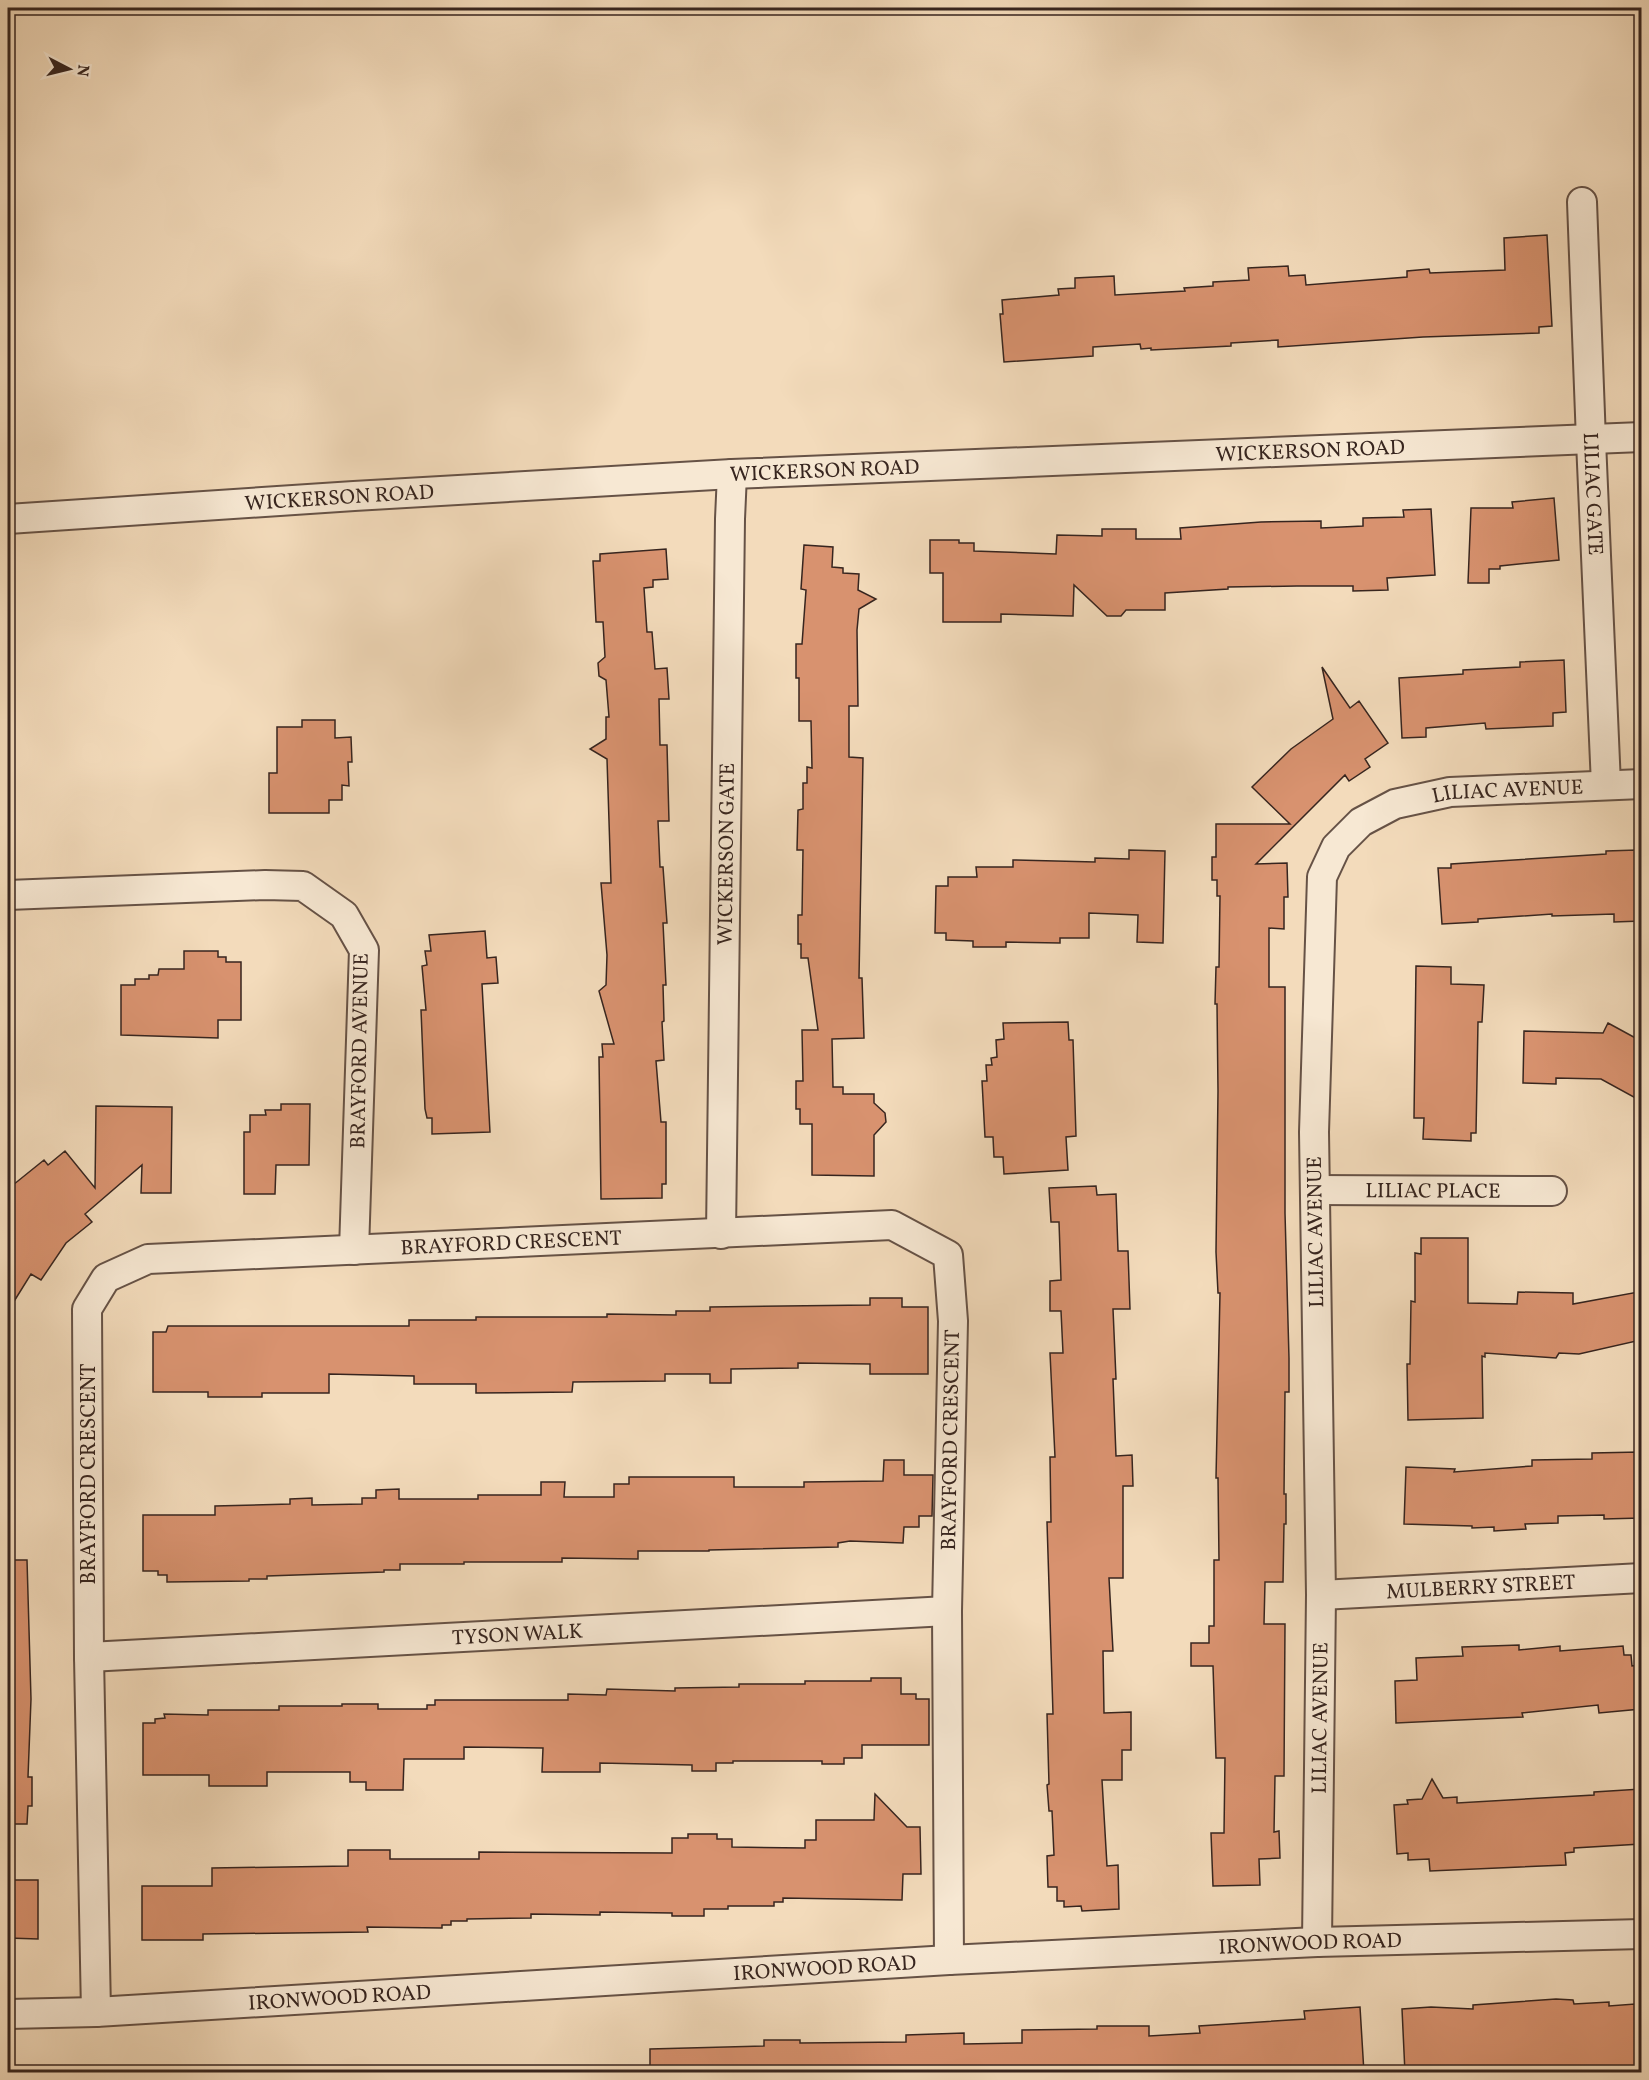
<svg xmlns="http://www.w3.org/2000/svg" width="1649" height="2080" viewBox="0 0 1649 2080" font-family="Vollkorn,serif">
<style>
.building{fill:#d8926f;stroke:#37251f;stroke-width:1.5}
.lines{fill:none;stroke-linecap:round;stroke-linejoin:round}
.minor-casing{stroke:#665246;stroke-width:32}
.minor{stroke:#f7e8d3;stroke-width:28}
.labels{text-anchor:middle;stroke-width:4.5;stroke-linejoin:round;paint-order:stroke}
.street-label{font-size:21px;fill:#37251f;stroke:#f7e8d3}
</style>
<rect width="100%" height="100%" fill="#f3dbbb"/>
<filter id="stains"><feTurbulence type="fractalNoise" baseFrequency=".00333" numOctaves="4"/><feColorMatrix values="0 0 0 0 .2 0 0 0 0 .09 0 0 0 0 .02 0 0 0 .5 -.17"/></filter>
<radialGradient id="worn" r=".72"><stop offset=".6" stop-color="#630" stop-opacity="0"/><stop offset="1" stop-color="#630" stop-opacity=".3"/></radialGradient>
<path class="building" d="M 1547,235 L 1552,326 L 1539,327 L 1539,333 L 1423,337 L 1278,347 L 1278,340 L 1231,343 L 1231,346 L 1151,350 L 1151,348 L 1141,349 L 1140,344 L 1093,347 L 1093,356 L 1004,362 L 1000,314 L 1003,314 L 1002,300 L 1059,295 L 1058,289 L 1075,288 L 1075,278 L 1114,276 L 1115,295 L 1185,291 L 1184,288 L 1213,286 L 1213,282 L 1249,280 L 1248,268 L 1288,266 L 1289,276 L 1305,275 L 1306,285 L 1407,277 L 1407,271 L 1429,269 L 1430,273 L 1505,270 L 1504,238 Z
M 1554,498 L 1559,560 L 1500,566 L 1500,569 L 1489,569 L 1489,583 L 1468,583 L 1471,508 L 1513,508 L 1512,502 Z
M 1431,509 L 1435,575 L 1387,578 L 1388,590 L 1353,591 L 1353,586 L 1297,586 L 1228,587 L 1228,589 L 1165,593 L 1165,610 L 1126,610 L 1121,616 L 1107,616 L 1074,585 L 1073,616 L 1001,614 L 1001,622 L 943,622 L 943,573 L 930,573 L 930,540 L 959,540 L 959,543 L 974,543 L 974,551 L 1056,554 L 1057,535 L 1102,536 L 1102,529 L 1136,529 L 1136,539 L 1181,539 L 1180,528 L 1261,522 L 1321,521 L 1321,528 L 1363,526 L 1363,518 L 1404,517 L 1403,510 Z
M 804,545 L 833,547 L 832,567 L 843,568 L 843,573 L 859,574 L 858,590 L 876,599 L 859,609 L 857,630 L 858,706 L 849,706 L 849,757 L 863,758 L 859,978 L 862,978 L 864,1038 L 832,1039 L 833,1087 L 843,1087 L 843,1094 L 874,1094 L 874,1103 L 885,1113 L 886,1122 L 874,1135 L 874,1176 L 812,1175 L 812,1124 L 800,1124 L 800,1109 L 796,1109 L 796,1081 L 803,1081 L 802,1030 L 818,1030 L 808,958 L 801,958 L 801,944 L 798,944 L 798,915 L 802,915 L 803,850 L 797,850 L 798,810 L 803,809 L 803,783 L 807,783 L 807,767 L 812,768 L 811,721 L 799,721 L 799,678 L 796,678 L 796,644 L 802,644 L 806,590 L 801,589 Z
M 666,549 L 668,579 L 653,580 L 653,587 L 644,588 L 647,632 L 652,632 L 655,669 L 667,668 L 669,699 L 659,699 L 660,745 L 667,745 L 669,821 L 658,821 L 660,867 L 663,867 L 667,923 L 663,923 L 666,985 L 663,985 L 664,1021 L 662,1022 L 664,1060 L 656,1061 L 661,1122 L 666,1122 L 666,1184 L 662,1184 L 662,1198 L 601,1199 L 599,1057 L 603,1057 L 602,1044 L 614,1044 L 599,991 L 606,985 L 607,955 L 601,883 L 611,883 L 607,759 L 590,749 L 606,739 L 606,717 L 609,717 L 606,680 L 599,676 L 598,663 L 605,657 L 603,622 L 596,622 L 593,561 L 600,561 L 600,554 Z
M 1564,660 L 1566,712 L 1553,713 L 1553,726 L 1486,729 L 1485,723 L 1426,728 L 1426,737 L 1402,738 L 1399,678 L 1463,674 L 1463,670 L 1520,667 L 1520,662 Z
M 1322,667 L 1350,708 L 1359,701 L 1388,743 L 1365,759 L 1370,767 L 1349,781 L 1345,775 L 1256,864 L 1287,863 L 1288,897 L 1284,897 L 1284,929 L 1269,928 L 1269,987 L 1285,987 L 1285,1213 L 1289,1358 L 1289,1392 L 1285,1392 L 1284,1494 L 1286,1494 L 1286,1524 L 1284,1524 L 1283,1582 L 1265,1582 L 1264,1624 L 1285,1624 L 1284,1776 L 1275,1776 L 1274,1832 L 1279,1831 L 1280,1858 L 1259,1859 L 1260,1885 L 1213,1886 L 1211,1833 L 1224,1833 L 1225,1758 L 1216,1758 L 1213,1666 L 1191,1666 L 1191,1643 L 1209,1643 L 1209,1626 L 1214,1626 L 1214,1560 L 1219,1560 L 1218,1478 L 1216,1478 L 1220,1293 L 1218,1293 L 1216,1252 L 1218,1091 L 1217,1004 L 1215,1004 L 1216,967 L 1219,967 L 1220,896 L 1217,896 L 1217,880 L 1212,880 L 1212,857 L 1216,857 L 1216,824 L 1290,824 L 1252,787 L 1291,749 L 1333,719 Z
M 302,720 L 335,720 L 335,738 L 351,737 L 352,762 L 348,762 L 349,786 L 342,785 L 342,800 L 329,800 L 329,813 L 269,813 L 269,773 L 277,773 L 277,727 L 302,727 Z
M 1129,850 L 1165,851 L 1163,943 L 1137,942 L 1138,915 L 1089,913 L 1089,938 L 1060,938 L 1060,943 L 1006,942 L 1006,947 L 973,947 L 973,941 L 946,940 L 946,933 L 935,933 L 936,886 L 948,886 L 948,877 L 977,877 L 976,867 L 1013,867 L 1013,860 L 1095,862 L 1095,858 L 1129,859 Z
M 1637,850 L 1639,869 L 1641,869 L 1641,921 L 1614,922 L 1614,914 L 1552,916 L 1552,914 L 1478,919 L 1478,922 L 1442,924 L 1438,868 L 1451,868 L 1451,864 L 1606,854 L 1606,851 Z
M 485,931 L 487,958 L 496,957 L 498,983 L 482,984 L 490,1132 L 432,1134 L 432,1118 L 427,1118 L 425,1109 L 421,1010 L 426,1010 L 422,966 L 427,965 L 425,951 L 431,951 L 429,935 Z
M 184,951 L 218,951 L 218,957 L 226,957 L 226,962 L 241,962 L 241,1020 L 218,1020 L 218,1038 L 121,1035 L 121,985 L 135,985 L 135,979 L 149,979 L 149,975 L 158,975 L 159,969 L 184,969 Z
M 1416,966 L 1451,967 L 1451,984 L 1484,985 L 1482,1022 L 1478,1022 L 1476,1133 L 1471,1133 L 1471,1141 L 1423,1139 L 1424,1118 L 1414,1118 Z
M 1068,1022 L 1069,1040 L 1073,1040 L 1076,1136 L 1066,1137 L 1068,1170 L 1004,1174 L 1003,1157 L 994,1157 L 993,1137 L 985,1137 L 982,1081 L 987,1081 L 986,1065 L 992,1065 L 991,1058 L 997,1057 L 996,1040 L 1004,1039 L 1003,1023 Z
M 1608,1023 L 1641,1041 L 1641,1101 L 1601,1079 L 1556,1078 L 1556,1084 L 1523,1083 L 1524,1031 L 1603,1033 Z
M 281,1104 L 310,1104 L 309,1165 L 276,1165 L 275,1194 L 244,1194 L 244,1132 L 250,1132 L 250,1115 L 266,1115 L 265,1110 L 281,1110 Z
M 96,1106 L 172,1107 L 171,1193 L 141,1193 L 142,1165 L 85,1214 L 92,1222 L 66,1243 L 41,1280 L 31,1274 L 8,1311 L 8,1189 L 44,1160 L 48,1165 L 65,1151 L 95,1188 Z
M 1096,1186 L 1097,1195 L 1116,1194 L 1118,1251 L 1128,1251 L 1130,1309 L 1113,1309 L 1116,1379 L 1113,1379 L 1116,1456 L 1132,1455 L 1133,1486 L 1123,1486 L 1123,1578 L 1109,1578 L 1113,1651 L 1103,1651 L 1104,1713 L 1131,1712 L 1131,1750 L 1122,1750 L 1122,1780 L 1102,1780 L 1107,1866 L 1118,1865 L 1119,1909 L 1082,1911 L 1081,1906 L 1064,1907 L 1064,1901 L 1057,1901 L 1057,1887 L 1048,1887 L 1047,1856 L 1054,1855 L 1052,1811 L 1049,1811 L 1047,1785 L 1049,1784 L 1047,1714 L 1053,1714 L 1047,1522 L 1051,1522 L 1050,1457 L 1055,1457 L 1050,1353 L 1063,1353 L 1061,1311 L 1050,1311 L 1050,1281 L 1061,1280 L 1059,1222 L 1051,1222 L 1049,1188 Z
M 1421,1238 L 1468,1238 L 1468,1303 L 1517,1304 L 1518,1292 L 1573,1293 L 1573,1304 L 1638,1292 L 1641,1309 L 1641,1340 L 1579,1354 L 1559,1353 L 1556,1358 L 1485,1353 L 1485,1357 L 1482,1356 L 1483,1418 L 1408,1420 L 1407,1364 L 1410,1364 L 1411,1301 L 1415,1302 L 1415,1253 L 1421,1254 Z
M 870,1298 L 902,1298 L 902,1307 L 928,1307 L 928,1374 L 870,1374 L 870,1364 L 798,1363 L 798,1368 L 731,1369 L 731,1383 L 710,1383 L 710,1374 L 665,1374 L 665,1381 L 573,1382 L 572,1392 L 476,1393 L 476,1384 L 414,1384 L 414,1376 L 329,1374 L 329,1393 L 262,1393 L 262,1397 L 208,1397 L 208,1392 L 153,1392 L 153,1332 L 166,1332 L 168,1326 L 409,1326 L 409,1320 L 476,1320 L 476,1317 L 607,1317 L 607,1314 L 676,1315 L 676,1311 L 710,1311 L 710,1307 L 870,1305 Z
M 1640,1452 L 1641,1518 L 1604,1519 L 1604,1515 L 1558,1516 L 1558,1523 L 1525,1524 L 1526,1529 L 1494,1531 L 1494,1527 L 1472,1528 L 1472,1526 L 1404,1524 L 1406,1467 L 1455,1469 L 1454,1472 L 1532,1466 L 1532,1460 L 1592,1459 L 1592,1453 Z
M 884,1460 L 904,1460 L 904,1475 L 933,1475 L 932,1516 L 919,1516 L 919,1527 L 904,1527 L 903,1543 L 850,1541 L 838,1543 L 838,1547 L 709,1550 L 709,1551 L 638,1551 L 638,1559 L 562,1558 L 562,1562 L 464,1562 L 464,1564 L 400,1564 L 400,1570 L 384,1570 L 384,1572 L 267,1576 L 267,1579 L 249,1579 L 249,1581 L 167,1582 L 167,1575 L 158,1575 L 158,1571 L 143,1571 L 143,1515 L 215,1515 L 215,1506 L 290,1504 L 290,1499 L 312,1498 L 312,1505 L 362,1504 L 362,1498 L 376,1498 L 376,1490 L 399,1489 L 399,1499 L 478,1499 L 478,1495 L 541,1495 L 541,1482 L 565,1482 L 564,1497 L 614,1497 L 614,1484 L 629,1484 L 629,1477 L 734,1477 L 734,1487 L 804,1487 L 804,1482 L 883,1481 Z
M 8,1560 L 27,1560 L 31,1699 L 28,1777 L 32,1777 L 32,1806 L 28,1806 L 27,1824 L 8,1824 Z
M 1519,1645 L 1519,1650 L 1560,1646 L 1560,1651 L 1623,1646 L 1624,1655 L 1631,1655 L 1632,1666 L 1641,1665 L 1641,1709 L 1599,1713 L 1598,1705 L 1522,1713 L 1523,1717 L 1396,1723 L 1395,1681 L 1417,1680 L 1416,1658 L 1463,1656 L 1462,1647 Z
M 871,1678 L 901,1678 L 901,1694 L 916,1694 L 916,1699 L 929,1699 L 929,1745 L 862,1745 L 862,1758 L 844,1758 L 844,1764 L 822,1764 L 822,1761 L 733,1761 L 733,1763 L 716,1763 L 716,1771 L 692,1771 L 692,1765 L 600,1763 L 600,1772 L 542,1772 L 543,1748 L 464,1747 L 464,1759 L 404,1759 L 403,1790 L 366,1790 L 366,1782 L 350,1782 L 350,1772 L 267,1772 L 267,1786 L 209,1786 L 209,1775 L 143,1775 L 143,1723 L 155,1723 L 155,1719 L 165,1718 L 164,1714 L 208,1715 L 208,1710 L 279,1710 L 279,1706 L 342,1706 L 342,1704 L 378,1704 L 378,1709 L 427,1709 L 427,1705 L 435,1705 L 435,1700 L 568,1700 L 568,1694 L 606,1695 L 607,1689 L 675,1691 L 675,1688 L 739,1687 L 739,1684 L 805,1684 L 805,1681 L 871,1681 Z
M 1432,1779 L 1443,1798 L 1457,1797 L 1457,1803 L 1594,1795 L 1594,1792 L 1641,1789 L 1641,1844 L 1574,1848 L 1574,1852 L 1565,1853 L 1566,1865 L 1430,1871 L 1429,1859 L 1408,1860 L 1408,1853 L 1397,1854 L 1394,1805 L 1408,1804 L 1407,1800 L 1422,1799 Z
M 875,1794 L 907,1827 L 920,1827 L 921,1874 L 903,1874 L 902,1900 L 783,1898 L 783,1902 L 774,1902 L 774,1906 L 728,1906 L 728,1909 L 704,1909 L 704,1916 L 672,1916 L 672,1913 L 600,1912 L 600,1915 L 531,1914 L 531,1918 L 467,1919 L 467,1921 L 451,1921 L 451,1925 L 442,1925 L 442,1928 L 367,1927 L 368,1932 L 203,1934 L 203,1940 L 142,1940 L 142,1886 L 212,1886 L 212,1868 L 348,1866 L 348,1850 L 390,1850 L 390,1859 L 479,1859 L 479,1852 L 672,1853 L 672,1838 L 688,1838 L 688,1834 L 717,1834 L 717,1839 L 732,1839 L 732,1847 L 805,1848 L 805,1840 L 816,1840 L 816,1820 L 874,1820 Z
M 8,1880 L 38,1880 L 38,1939 L 8,1938 Z
M 1556,1999 L 1573,2000 L 1574,2004 L 1609,2002 L 1609,2006 L 1635,2004 L 1638,2066 L 1577,2070 L 1577,2073 L 1556,2073 L 1556,2070 L 1514,2073 L 1405,2073 L 1402,2009 L 1431,2007 L 1473,2009 L 1473,2005 Z
M 1360,2007 L 1364,2073 L 650,2073 L 650,2049 L 764,2046 L 764,2040 L 800,2040 L 800,2043 L 906,2042 L 906,2035 L 964,2033 L 964,2044 L 1022,2043 L 1022,2030 L 1097,2029 L 1097,2026 L 1149,2026 L 1149,2036 L 1200,2033 L 1199,2026 L 1305,2019 L 1304,2011 Z"/>
<g class="lines">
<g class="minor-casing">
<g id="minor">
<path id="s1" d="M 1582,202 L 1591,441 L 1606,785"/>
<path id="s2" d="M 8,519 L 354,496 L 732,474 L 1642,437"/>
<path d="M 8,895 L 265,885 L 303,886 L 344,915 L 364,950 L 354,1250"/>
<path id="s3" d="M 1315,1190 L 1552,1191"/>
<path id="s4" d="M 721,1234 L 730,519 L 732,474"/>
<path id="s5" d="M 1321,1595 L 1642,1578"/>
<path id="s6" d="M 89,1657 L 947,1611"/>
<path id="s7" d="M 1317,1942 L 1321,1595 L 1314,1132 L 1322,877 L 1336,847 L 1361,822 L 1395,804 L 1450,792 L 1642,784"/>
<path id="s8" d="M 96,2012 L 89,1657 L 87,1309 L 106,1278 L 148,1259 L 892,1225 L 948,1255 L 953,1321 L 947,1611 L 949,1960"/>
<path id="s9" d="M 8,2014 L 96,2012 L 949,1960 L 1317,1942 L 1642,1934"/>
</g>
</g>
<use href="#minor" class="minor"/>
</g>
<g class="labels">
<g class="street-label">
<text dy="7" stroke="none"><textPath href="#s2" startOffset="1304">WICKERSON ROAD</textPath></text>
<text dy="7" stroke="none"><textPath href="#s2" startOffset="818">WICKERSON ROAD</textPath></text>
<text dy="7" stroke="none"><textPath href="#s1" startOffset="292">LILIAC GATE</textPath></text>
<text dy="7" stroke="none"><textPath href="#s2" startOffset="332">WICKERSON ROAD</textPath></text>
<text dy="7" stroke="none"><textPath href="#s7" startOffset="1286">LILIAC AVENUE</textPath></text>
<text dy="7" stroke="none"><textPath href="#s4" startOffset="380">WICKERSON GATE</textPath></text>
<text transform="translate(359 1051) rotate(-89)" y="7">BRAYFORD AVENUE</text>
<text dy="7" stroke="none"><textPath href="#s3" startOffset="118">LILIAC PLACE</textPath></text>
<text transform="translate(1315 1232) rotate(-91)" y="7">LILIAC AVENUE</text>
<text dy="7" stroke="none"><textPath href="#s8" startOffset="1149">BRAYFORD CRESCENT</textPath></text>
<text transform="translate(950 1440) rotate(-89)" y="7">BRAYFORD CRESCENT</text>
<text transform="translate(88 1474) rotate(-90)" y="7">BRAYFORD CRESCENT</text>
<text dy="7" stroke="none"><textPath href="#s5" startOffset="160">MULBERRY STREET</textPath></text>
<text dy="7" stroke="none"><textPath href="#s6" startOffset="429">TYSON WALK</textPath></text>
<text dy="7" stroke="none"><textPath href="#s7" startOffset="224">LILIAC AVENUE</textPath></text>
<text dy="7" stroke="none"><textPath href="#s9" startOffset="1304">IRONWOOD ROAD</textPath></text>
<text dy="7" stroke="none"><textPath href="#s9" startOffset="818">IRONWOOD ROAD</textPath></text>
<text dy="7" stroke="none"><textPath href="#s9" startOffset="332">IRONWOOD ROAD</textPath></text>
</g>
</g>
<rect width="1649" height="2080" fill="none" stroke="#f3dbbb" stroke-width="30"/>
<rect x="9" y="9" width="1631" height="2062" fill="none" stroke="#37251f" stroke-width="3"/>
<rect x="15" y="15" width="1619" height="2050" fill="none" stroke="#37251f" stroke-width="1.5"/>
<g transform="translate(69 69) rotate(97)" stroke="#f7e8d3" stroke-width="4.5" paint-order="stroke">
<path d="M0-4.5L10 22L0 15L-10 22Z" fill="#37251f"/>
<text y="-9" font-size="16" font-weight="bold" text-anchor="middle" fill="#37251f">N</text>
</g>
<rect width="100%" height="100%" filter="url(#stains)"/>
<rect width="100%" height="100%" fill="url(#worn)"/>
</svg>
